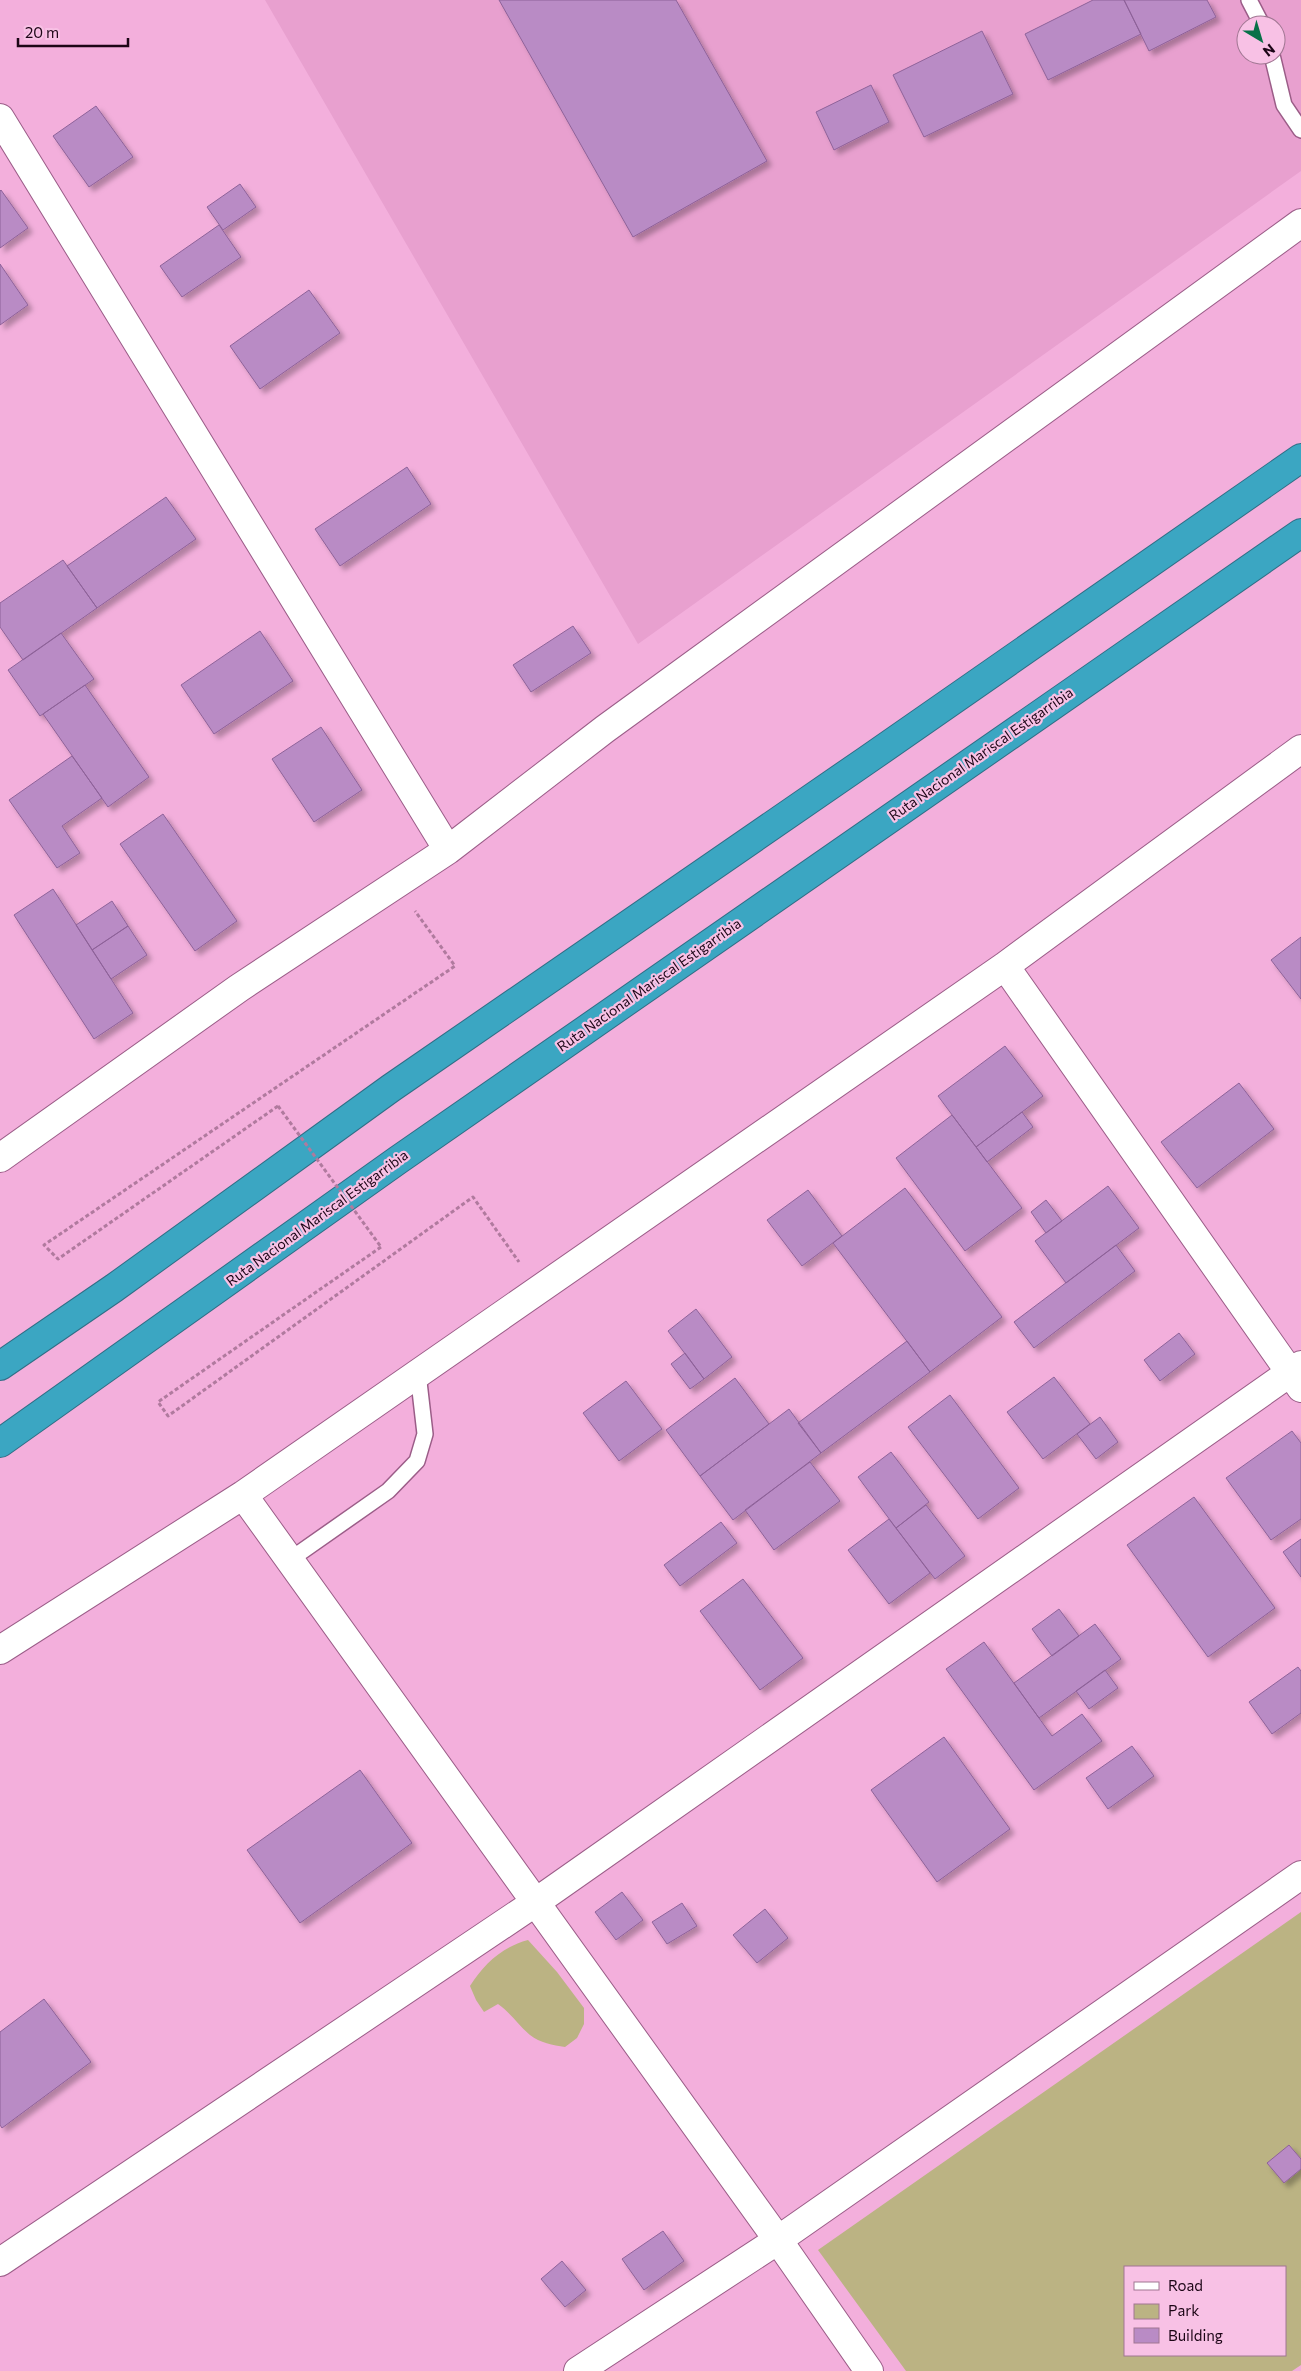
<svg xmlns="http://www.w3.org/2000/svg" width="1301" height="2371" viewBox="0 0 1301 2371" font-family="Commissioner,sans-serif">
<style>
.built{fill:#e8a0cf;fill-rule:evenodd}
.green{fill:#bbb383;fill-rule:evenodd}
.building{fill:#b98bc5;stroke:#8e6299;filter:url(#shadow)}
.lines{fill:none;stroke-linecap:round;stroke-linejoin:round}
.lane-casing{stroke:#9b5d88;stroke-width:18}
.street-casing{stroke:#9b5d88;stroke-width:30}
.highway-casing{stroke:#306e86;stroke-width:30}
.path{stroke:#b07a9e;stroke-width:3;stroke-dasharray:4 2.5;stroke-linecap:butt}
.lane{stroke:#fff;stroke-width:15}
.street{stroke:#fff;stroke-width:28}
.highway{stroke:#3ba6c2;stroke-width:28}
.path-bridge{stroke:#b07a9e;stroke-width:3;stroke-dasharray:4 2.5;stroke-linecap:butt}
.labels{text-anchor:middle;stroke-width:4.5;stroke-linejoin:round;paint-order:stroke}
.street-label{font-size:14px;fill:#1c0516;stroke:#f8c1e5}
</style>
<defs>
<filter id="shadow"><feDropShadow dx="4.5" dy="4.5" stdDeviation="2.5" flood-color="#0004"/></filter>
</defs>
<rect width="100%" height="100%" fill="#f3afdc"/>
<path class="built" d="M 265,0 L 1301,0 L 1301,171 L 638,644 ZM 1246,25 L 1276,25 L 1276,55 L 1246,55 Z"/>
<path class="green" d="M 1301,1912 L 1301,2365 L 1292,2371 L 906,2371 L 818,2250 ZM 1125,2267 L 1285,2267 L 1285,2355 L 1125,2355 Z
M 528,1940 L 557,1972 L 584,2008 L 584,2024 L 577,2038 L 565,2047 C 553,2045 540,2043 530,2035 C 518,2025 511,2013 498,2004 L 484,2012 L 476,2000 L 470,1986 C 484,1964 502,1947 528,1940 Z"/>
<path class="building" d="M 499,0 L 676,0 L 767,161 L 633,237 Z
M 1093,0 L 1124,0 L 1141,34 L 1048,80 L 1025,34 Z
M 1124,0 L 1207,0 L 1216,17 L 1149,51 Z
M 982,31 L 1013,94 L 924,137 L 893,75 Z
M 871,85 L 889,122 L 834,150 L 816,112 Z
M 96,106 L 133,157 L 89,187 L 53,136 Z
M 240,184 L 256,207 L 223,230 L 207,207 Z
M 1,190 L 28,228 L 0,248 L 0,191 Z
M 219,225 L 241,257 L 182,297 L 160,266 Z
M 0,264 L 28,305 L 0,325 Z
M 309,290 L 340,333 L 260,389 L 230,346 Z
M 407,467 L 431,504 L 340,566 L 315,529 Z
M 166,497 L 196,539 L 97,608 L 67,566 Z
M 63,560 L 97,608 L 23,660 L 0,627 L 0,603 Z
M 573,626 L 591,653 L 531,692 L 513,665 Z
M 260,631 L 293,681 L 214,734 L 181,685 Z
M 61,633 L 94,679 L 40,716 L 8,670 Z
M 85,685 L 149,777 L 108,807 L 43,714 Z
M 321,727 L 362,790 L 314,822 L 272,759 Z
M 72,756 L 102,798 L 62,826 L 80,853 L 57,868 L 9,800 Z
M 163,814 L 237,921 L 195,951 L 120,844 Z
M 53,889 L 133,1013 L 94,1039 L 14,915 Z
M 112,901 L 128,926 L 92,950 L 76,925 Z
M 128,926 L 147,955 L 111,979 L 92,950 Z
M 1301,937 L 1301,999 L 1271,960 Z
M 1005,1046 L 1043,1096 L 976,1147 L 938,1096 Z
M 1239,1083 L 1274,1129 L 1197,1188 L 1161,1142 Z
M 1022,1112 L 1033,1127 L 987,1162 L 976,1147 Z
M 952,1115 L 1022,1208 L 965,1251 L 896,1158 Z
M 1108,1186 L 1139,1228 L 1066,1283 L 1035,1241 Z
M 905,1188 L 1002,1317 L 930,1372 L 833,1243 Z
M 808,1190 L 842,1236 L 802,1266 L 767,1220 Z
M 1046,1200 L 1062,1221 L 1046,1233 L 1031,1212 Z
M 1116,1245 L 1135,1271 L 1034,1348 L 1014,1322 Z
M 696,1309 L 732,1357 L 704,1379 L 668,1331 Z
M 1179,1333 L 1195,1354 L 1160,1381 L 1144,1360 Z
M 907,1341 L 930,1372 L 821,1453 L 798,1423 Z
M 685,1353 L 704,1379 L 690,1389 L 671,1364 Z
M 1054,1377 L 1090,1424 L 1043,1459 L 1007,1412 Z
M 735,1378 L 769,1424 L 700,1476 L 666,1430 Z
M 626,1381 L 662,1429 L 619,1461 L 583,1413 Z
M 950,1395 L 1019,1488 L 978,1519 L 908,1427 Z
M 789,1409 L 821,1453 L 733,1520 L 700,1476 Z
M 1100,1417 L 1118,1442 L 1096,1459 L 1077,1434 Z
M 1292,1431 L 1301,1443 L 1301,1519 L 1271,1540 L 1226,1478 Z
M 891,1452 L 929,1502 L 896,1528 L 858,1477 Z
M 810,1462 L 840,1501 L 774,1550 L 745,1510 Z
M 1194,1497 L 1275,1608 L 1208,1657 L 1127,1545 Z
M 926,1505 L 965,1556 L 935,1579 L 896,1528 Z
M 889,1519 L 930,1573 L 889,1604 L 848,1550 Z
M 721,1522 L 737,1543 L 680,1586 L 664,1565 Z
M 1301,1539 L 1301,1577 L 1283,1552 Z
M 743,1579 L 803,1658 L 760,1690 L 700,1611 Z
M 1059,1609 L 1079,1636 L 1052,1656 L 1032,1629 Z
M 1095,1624 L 1121,1659 L 1039,1718 L 1014,1683 Z
M 984,1642 L 1052,1736 L 1082,1714 L 1102,1741 L 1034,1790 L 946,1669 Z
M 1298,1667 L 1301,1671 L 1301,1713 L 1272,1734 L 1249,1702 Z
M 1105,1670 L 1118,1688 L 1089,1709 L 1076,1691 Z
M 944,1737 L 1010,1829 L 937,1882 L 871,1790 Z
M 1132,1746 L 1154,1776 L 1108,1809 L 1086,1778 Z
M 360,1770 L 412,1843 L 300,1923 L 247,1850 Z
M 622,1892 L 643,1920 L 616,1940 L 595,1912 Z
M 682,1903 L 697,1926 L 667,1944 L 652,1922 Z
M 765,1909 L 788,1938 L 757,1963 L 733,1935 Z
M 44,1999 L 91,2062 L 2,2128 L 0,2125 L 0,2032 Z
M 1289,2145 L 1301,2159 L 1301,2169 L 1284,2183 L 1267,2163 Z
M 663,2231 L 684,2261 L 644,2290 L 622,2259 Z
M 562,2261 L 586,2290 L 565,2307 L 541,2279 Z"/>
<g class="lines">
<g class="lane-casing">
<path id="lane" d="M 1249,0 L 1262,25
M 1272,55 L 1284,105 L 1301,130
M 291,1559 L 388,1491 L 417,1461 L 425,1434 L 418,1373"/>
</g>
<g class="street-casing">
<path id="street" d="M 0,118 L 448,850
M 1005,966 L 1301,1388
M 0,1158 L 239,988 L 448,850 L 605,729 L 1301,223
M 243,1495 L 778,2240 L 869,2371
M 0,1650 L 243,1495 L 1005,966 L 1301,749
M 0,2262 L 536,1902 L 1301,1365
M 578,2371 L 778,2240 L 1301,1875"/>
</g>
<g class="highway-casing">
<path id="highway" d="M 0,1366 L 114,1288 L 391,1088 L 867,760 L 1301,458
M 0,1443 L 398,1160 L 1301,533"/>
</g>
<path class="path" d="M 278,1106 L 58,1259 L 44,1245 L 455,966 L 415,911
M 381,1247 L 158,1402 L 168,1416 L 473,1197 L 519,1262"/>
<use href="#lane" class="lane"/>
<use href="#street" class="street"/>
<use href="#highway" class="highway"/>
<path class="path-bridge" d="M 278,1106 L 381,1247"/>
</g>
<g class="labels">
<g class="street-label">
<text transform="translate(981 754) rotate(-35)" y="5">Ruta Nacional Mariscal Estigarribia</text>
<text transform="translate(649 985) rotate(-35)" y="5">Ruta Nacional Mariscal Estigarribia</text>
<text transform="translate(317 1218) rotate(-36)" y="5">Ruta Nacional Mariscal Estigarribia</text>
</g>
</g>
<rect x="1124" y="2266" width="162" height="90" fill="#f8c1e5" stroke="#a07692"/>
<rect x="1134" y="2282" width="25" height="8" fill="#ffffff" stroke="#a07692"/>
<text x="1168" y="2291" font-size="15" fill="#1c0516">Road</text>
<rect x="1134" y="2304" width="25" height="15" fill="#bbb383" stroke="#a07692"/>
<text x="1168" y="2316" font-size="15" fill="#1c0516">Park</text>
<rect x="1134" y="2328" width="25" height="15" fill="#b98bc5" stroke="#a07692"/>
<text x="1168" y="2341" font-size="15" fill="#1c0516">Building</text>
<g transform="translate(1261 40) rotate(142)"><circle r="24" fill="#f8c1e5" stroke="#a07692"/>
<path d="M0-4L9 19L0 12L-9 19Z" fill="#087148"/>
<text y="-8" font-size="14" font-weight="bold" text-anchor="middle" fill="#1c0516">N</text>
</g>
<path d="M18 38v8h110v-8" fill="none" stroke="#1c0516" stroke-width="2.5"/>
<text x="25" y="38" font-size="15" fill="#1c0516" stroke="#f8c1e5" stroke-width="4" paint-order="stroke">20 m</text>
</svg>
